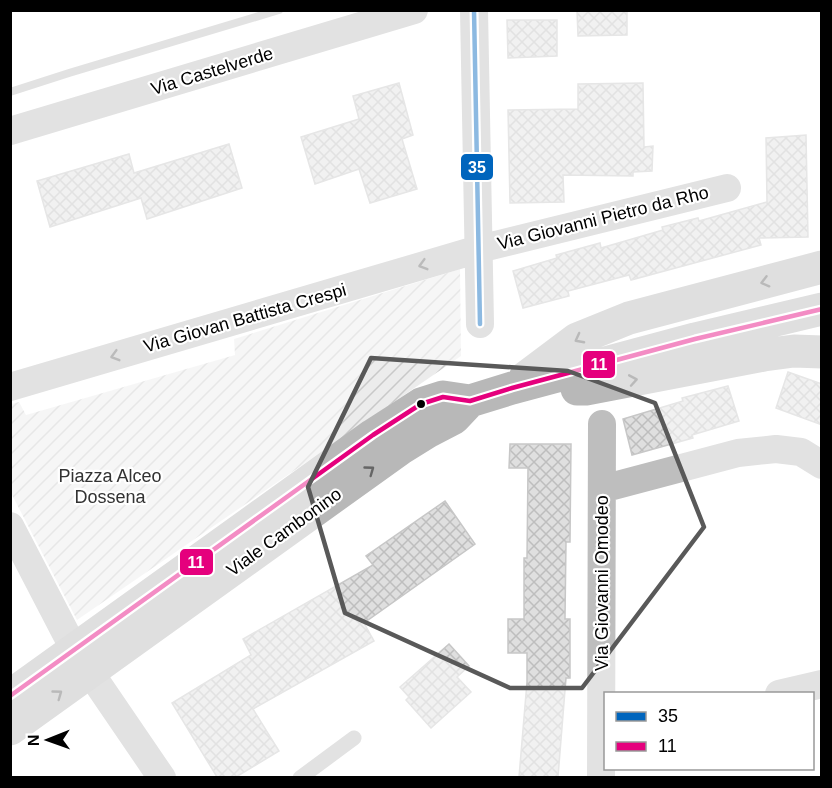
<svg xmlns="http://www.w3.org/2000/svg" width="832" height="788" viewBox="0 0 832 788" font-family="Helvetica,sans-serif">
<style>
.garden{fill:url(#garden-furrows)}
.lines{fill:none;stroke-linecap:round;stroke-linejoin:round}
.stream{stroke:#bfbfbf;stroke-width:8}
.building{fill:url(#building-cross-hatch);stroke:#c7c7c7;stroke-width:1.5}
.lane{stroke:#bebebe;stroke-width:15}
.street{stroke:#bebebe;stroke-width:28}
.secondary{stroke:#b8b8b8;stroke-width:33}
.bus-1-casing{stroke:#fff;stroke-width:9}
.bus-2-casing{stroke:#fff;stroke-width:9}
.bus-1{stroke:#0065bd;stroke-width:4.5}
.bus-2{stroke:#e5007d;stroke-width:4.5}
.oneway{stroke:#686868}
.oneway2{stroke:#656565}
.marked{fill:none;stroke:#595959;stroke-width:4.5;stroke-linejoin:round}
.bus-dot{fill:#000;stroke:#fff;stroke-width:2}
.labels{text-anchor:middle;stroke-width:4.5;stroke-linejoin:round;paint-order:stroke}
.street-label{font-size:18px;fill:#000;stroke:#fff}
.park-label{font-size:18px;fill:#333;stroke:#fff}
.line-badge{stroke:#fff;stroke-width:2}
.badge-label{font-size:16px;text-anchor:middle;font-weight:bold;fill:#fff}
</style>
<defs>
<pattern id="garden-furrows" width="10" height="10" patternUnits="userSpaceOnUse" patternTransform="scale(1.5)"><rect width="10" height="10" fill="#ececec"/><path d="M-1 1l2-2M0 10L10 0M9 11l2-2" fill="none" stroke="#c9c9c9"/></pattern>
<pattern id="building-cross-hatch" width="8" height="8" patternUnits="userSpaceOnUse" patternTransform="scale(1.5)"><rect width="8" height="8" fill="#dfdfdf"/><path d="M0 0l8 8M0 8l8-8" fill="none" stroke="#bebebe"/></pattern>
</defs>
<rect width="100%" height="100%" fill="#fff"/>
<path class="garden" d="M 460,269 L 461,356 L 77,620 L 11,493 L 11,404 L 19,402 L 26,415 L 235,355 L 234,339 Z"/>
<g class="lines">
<path class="stream" d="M 10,92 L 69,73 L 279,10"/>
</g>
<path class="building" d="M 577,10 L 627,10 L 627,35 L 578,36 Z
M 507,20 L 557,20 L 557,56 L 508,58 Z
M 399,83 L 413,135 L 402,139 L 417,189 L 370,203 L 359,169 L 315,184 L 301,137 L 359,119 L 353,96 Z
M 643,83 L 644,147 L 653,146 L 652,171 L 633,172 L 633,176 L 563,175 L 564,202 L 510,203 L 508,110 L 578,109 L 578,84 Z
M 806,135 L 808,237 L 759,238 L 761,245 L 631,280 L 629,275 L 568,291 L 569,296 L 523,308 L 513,271 L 557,258 L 556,255 L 600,243 L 601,248 L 663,230 L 662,227 L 698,218 L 699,221 L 767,202 L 766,138 Z
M 229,144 L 242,188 L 147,219 L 141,198 L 50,227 L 37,181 L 129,154 L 134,173 Z
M 788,372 L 822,384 L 822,425 L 776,408 Z
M 728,386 L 739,421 L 692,435 L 693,438 L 632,455 L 623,419 L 683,401 L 682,398 Z
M 510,444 L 571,444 L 570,542 L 566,542 L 565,619 L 570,619 L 570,678 L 566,678 L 558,777 L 519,777 L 527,682 L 527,653 L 508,653 L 508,619 L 524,619 L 524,558 L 527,558 L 528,468 L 509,468 Z
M 445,501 L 475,544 L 364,623 L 374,641 L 253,709 L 279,751 L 236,777 L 217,777 L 172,703 L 251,655 L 243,639 L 373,565 L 366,556 Z
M 449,644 L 469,666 L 457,677 L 471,692 L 431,728 L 406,700 L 409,697 L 400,687 Z"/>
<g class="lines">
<path class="lane" d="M 300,778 L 354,738"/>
<path class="street" d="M 474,10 L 480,324
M 10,131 L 414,10
M 10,387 L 479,249 L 727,188
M 602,489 L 738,453 L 776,449 L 801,452 L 822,465
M 10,526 L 74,649 L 162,778
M 779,694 L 822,684
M 601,778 L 602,424"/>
<path class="secondary" d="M 525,378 L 577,339 L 629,318 L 822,267
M 577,389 L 586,389 L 764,355 L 794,351 L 822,352
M 10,696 L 373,435 L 421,404 L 443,397 L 470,401 L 512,388 L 695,339 L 822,309
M 10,729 L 400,449 L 429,431 L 454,418 L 470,401"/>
<g class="bus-1-casing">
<path id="bus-1" d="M 474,10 L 480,324"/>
</g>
<g class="bus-2-casing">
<path id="bus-2" d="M 10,696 L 373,435 L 421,404 L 443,397 L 470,401 L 512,388 L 695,339 L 822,309"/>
</g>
<use href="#bus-1" class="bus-1"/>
<use href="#bus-2" class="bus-2"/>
</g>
<defs><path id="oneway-chevron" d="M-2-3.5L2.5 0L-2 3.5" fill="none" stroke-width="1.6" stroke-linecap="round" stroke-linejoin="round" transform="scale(1.5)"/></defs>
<g class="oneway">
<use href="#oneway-chevron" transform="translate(423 265) rotate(164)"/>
<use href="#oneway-chevron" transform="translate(115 356) rotate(164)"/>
</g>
<g class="oneway2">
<use href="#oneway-chevron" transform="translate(765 282) rotate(165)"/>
<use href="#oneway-chevron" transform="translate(579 339) rotate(152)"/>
<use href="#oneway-chevron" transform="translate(633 380) rotate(-10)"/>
<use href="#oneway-chevron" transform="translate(370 470) rotate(-36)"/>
<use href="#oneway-chevron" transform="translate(58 694) rotate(-36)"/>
</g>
<path d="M0 0H832V788H0ZM 371,358 L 568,371 L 655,403 L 704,527 L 582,688 L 510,688 L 345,613 L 308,487 Z" fill="#fff" fill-opacity=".55" fill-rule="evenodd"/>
<path class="marked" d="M 371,358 L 568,371 L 655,403 L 704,527 L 582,688 L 510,688 L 345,613 L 308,487 Z"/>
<circle class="bus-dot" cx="421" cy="404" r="5"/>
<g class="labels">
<g class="street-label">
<text transform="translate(212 71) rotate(-17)" y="6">Via Castelverde</text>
<text transform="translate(603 218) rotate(-14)" y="6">Via Giovanni Pietro da Rho</text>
<text transform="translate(245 318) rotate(-16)" y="6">Via Giovan Battista Crespi</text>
<text transform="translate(284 532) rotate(-36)" y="6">Viale Cambonino</text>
<text transform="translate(602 583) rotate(-90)" y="6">Via Giovanni Omodeo</text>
</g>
<g class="park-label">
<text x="110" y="482">Piazza Alceo<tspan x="110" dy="21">Dossena</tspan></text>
</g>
</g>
<g class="line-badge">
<rect x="460" y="153" width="34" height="28" rx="6" fill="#0065bd"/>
<rect x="582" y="350" width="34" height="29" rx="6" fill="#e5007d"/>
<rect x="179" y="548" width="35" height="28" rx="6" fill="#e5007d"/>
</g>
<g class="badge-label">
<text x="477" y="173">35</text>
<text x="599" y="370">11</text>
<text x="196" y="568">11</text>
</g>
<rect width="832" height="788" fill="none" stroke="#000000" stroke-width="24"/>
<rect x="604" y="692" width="210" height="78" fill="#ffffff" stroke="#999999" stroke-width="1.5"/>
<rect x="616" y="712" width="30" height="9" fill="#0065bd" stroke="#999999" stroke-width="1.5"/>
<text x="658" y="722" font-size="18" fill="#000000">35</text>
<rect x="616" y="742" width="30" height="9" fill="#e5007d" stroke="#999999" stroke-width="1.5"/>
<text x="658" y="752" font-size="18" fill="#000000">11</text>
<g transform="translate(48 740) rotate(269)" stroke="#ffffff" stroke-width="4.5" paint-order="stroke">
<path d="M0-4.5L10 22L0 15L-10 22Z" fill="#000000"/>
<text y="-9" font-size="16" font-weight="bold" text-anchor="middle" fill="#000000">N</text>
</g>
</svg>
